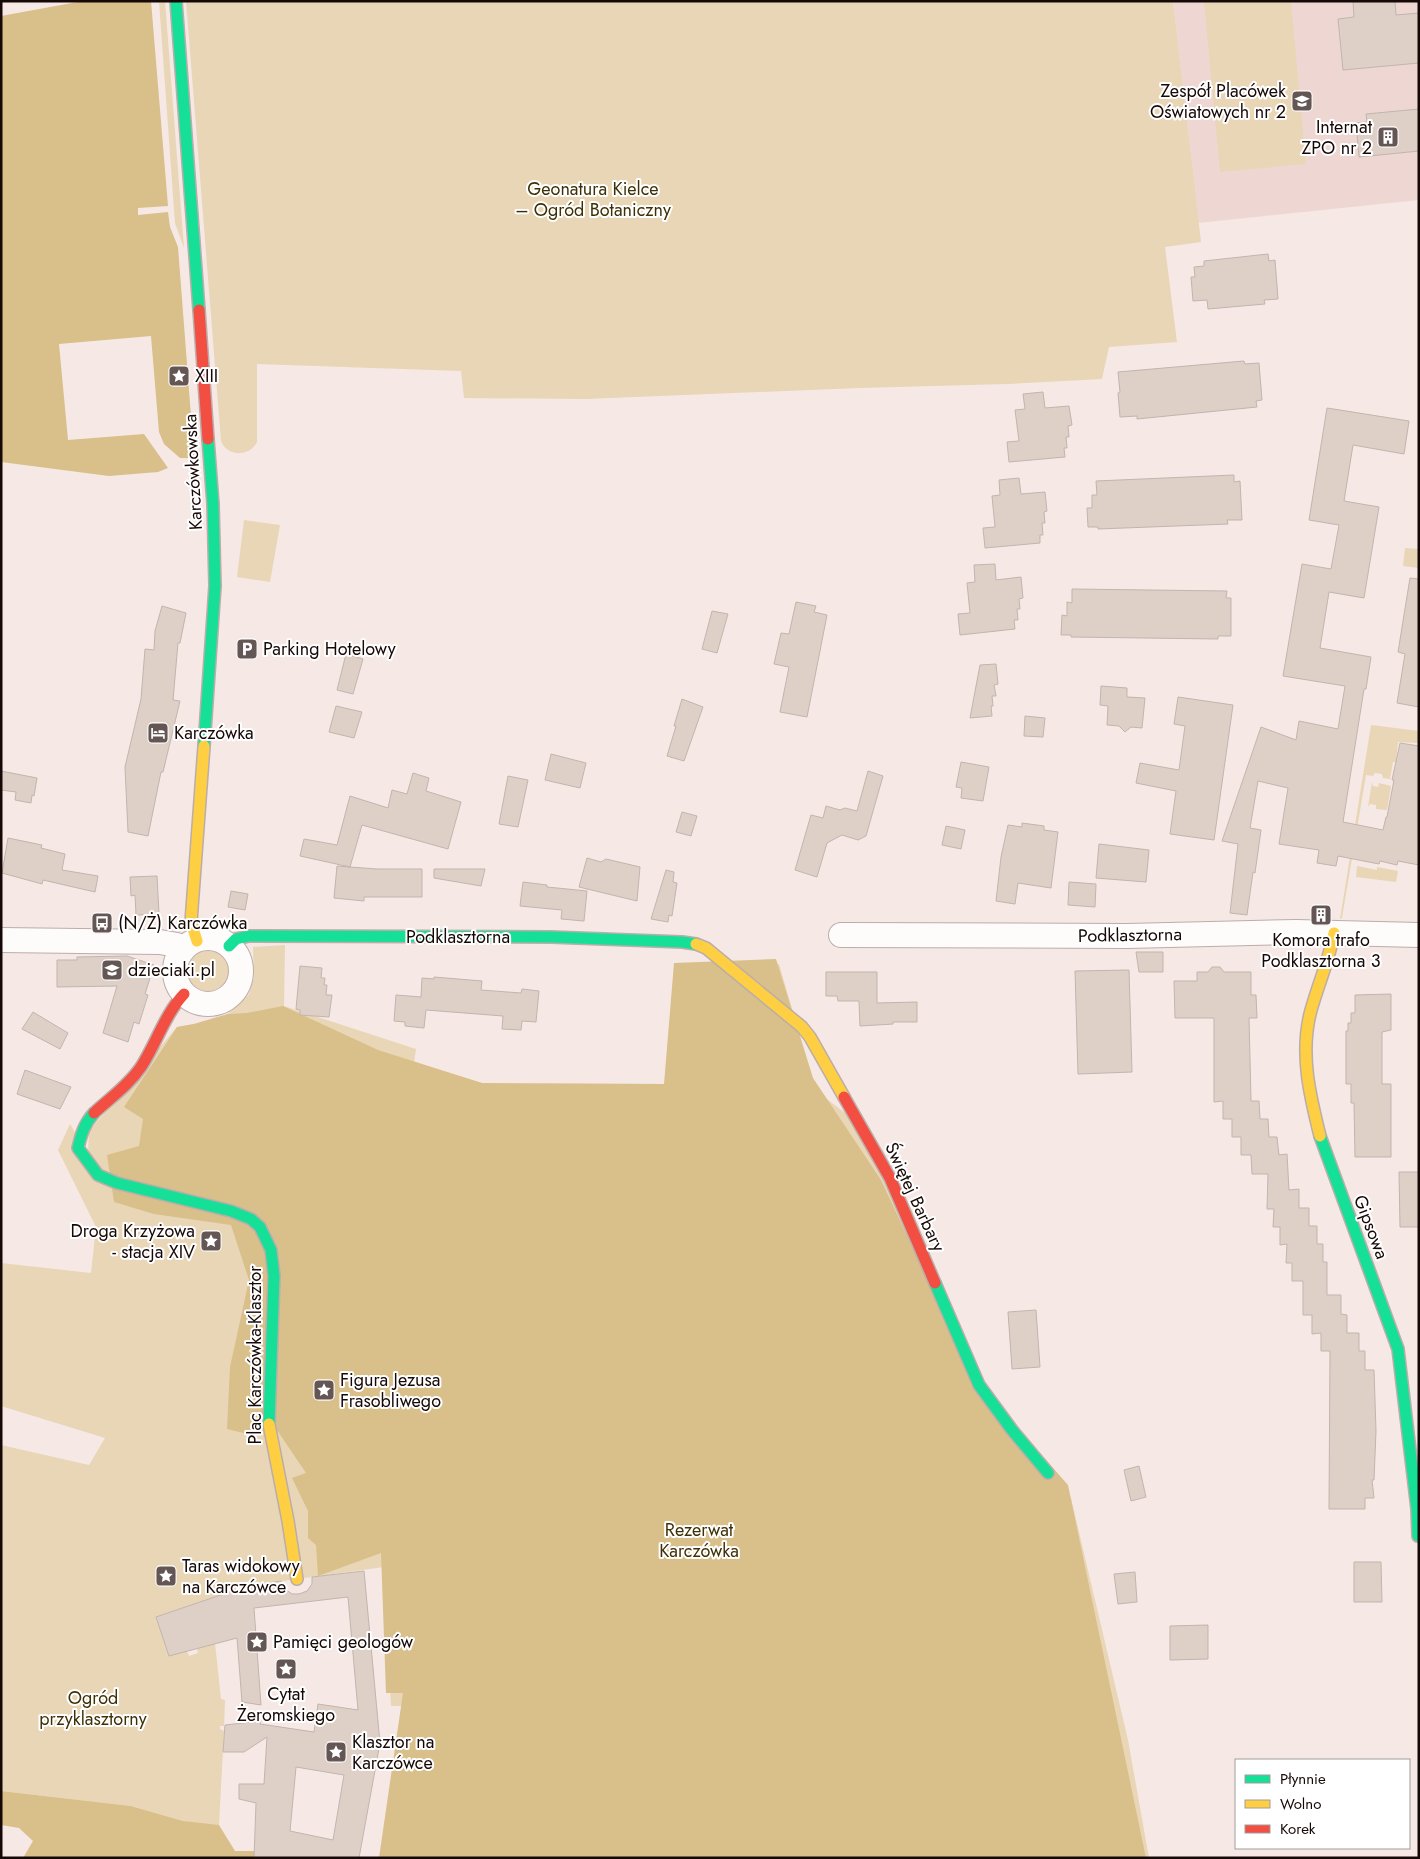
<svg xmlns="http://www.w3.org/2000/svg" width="1420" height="1859" viewBox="0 0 1420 1859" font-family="Jost,sans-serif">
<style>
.built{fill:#eed7d2}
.green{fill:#e8d6b6}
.forest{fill:#d9bf89}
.building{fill:#dfd0c7;stroke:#c1b5af;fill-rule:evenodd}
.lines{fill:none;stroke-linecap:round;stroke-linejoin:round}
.street-casing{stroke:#bbadaa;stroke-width:26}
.fast-casing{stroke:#bbadaa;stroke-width:14}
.slow-casing{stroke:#bbadaa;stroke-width:14}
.jam-casing{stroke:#bbadaa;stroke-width:14}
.street{stroke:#fefcfb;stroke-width:24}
.fast{stroke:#16e098;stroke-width:11}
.slow{stroke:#ffcf43;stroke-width:11}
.jam{stroke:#f24e42;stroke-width:11}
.labels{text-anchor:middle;stroke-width:4;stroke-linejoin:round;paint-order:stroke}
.poi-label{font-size:18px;fill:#150806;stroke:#fff;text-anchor:start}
.park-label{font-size:18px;fill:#3e3006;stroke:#fff}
.street-label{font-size:18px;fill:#150806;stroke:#fff}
</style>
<rect width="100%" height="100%" fill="#f6e8e4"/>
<path class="built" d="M 1173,1 L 1419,1 L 1419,200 L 1198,223 Z"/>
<path class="green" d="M 159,1 L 165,1 L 184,248 L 175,223 Z
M 186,1 L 1173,1 L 1201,242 L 1165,247 L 1177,342 L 1109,347 L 1102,379 L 1007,384 L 859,388 L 586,399 L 464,398 L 461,371 L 257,364 L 257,442 C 250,457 227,457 221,441 Z
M 1204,1 L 1291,1 L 1306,164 L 1220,172 Z
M 244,520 L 280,525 L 270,582 L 237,577 Z
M 1405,548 L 1419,549 L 1419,568 L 1403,566 Z
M 1371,725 L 1419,731 L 1419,743 L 1398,742 L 1396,762 L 1393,762 L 1390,779 L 1383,778 L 1382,774 L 1375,773 L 1373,776 L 1366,775 L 1343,912 L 1342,918 L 1340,919 Z
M 1372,782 L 1373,786 L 1378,787 L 1379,783 L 1391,786 L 1387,810 L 1376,809 L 1376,805 L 1370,804 L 1368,807 Z
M 1357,866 L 1377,870 L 1377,867 L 1398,871 L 1396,882 L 1356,877 Z
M 285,945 L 284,1006 L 416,1049 L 414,1063 L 482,1083 L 665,1084 L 675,965 L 779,964 L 816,1091 L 860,1124 L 977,1390 L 1071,1498 L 1128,1740 L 1149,1858 L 385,1858 L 406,1706 L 391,1706 L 384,1567 L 247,1586 L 156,1617 L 169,1655 L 187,1651 L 189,1656 L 198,1653 L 197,1648 L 215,1643 L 221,1699 L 225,1700 L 224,1726 L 220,1726 L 220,1729 L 224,1731 L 219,1825 L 200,1824 L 183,1821 L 131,1806 L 1,1791 L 1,1445 L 89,1465 L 105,1438 L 1,1406 L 1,1263 L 91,1273 L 96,1227 L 58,1150 L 70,1124 L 88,1154 L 89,1131 L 177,1027 L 194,1024 L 228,1014 L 249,994 L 254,978 L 253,947 Z
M187 972a22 22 0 1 1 44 0a22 22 0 1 1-44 0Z"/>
<path class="forest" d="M 83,1 L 151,1 L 168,206 L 138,208 L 138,215 L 168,212 L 170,227 L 178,247 L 194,455 L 189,458 L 180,458 L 164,444 L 159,432 L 151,336 L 59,344 L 68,440 L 144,434 L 168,468 L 158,472 L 109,476 L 1,462 L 1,16 Z
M 776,959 L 813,1078 L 881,1180 L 973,1377 L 1068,1485 L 1146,1858 L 379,1858 L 403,1693 L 386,1693 L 381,1553 L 318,1576 L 316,1545 L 308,1538 L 308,1511 L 292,1478 L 306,1473 L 277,1430 L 262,1431 L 252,1435 L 227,1429 L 230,1367 L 249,1280 L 231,1225 L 154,1214 L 114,1202 L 107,1155 L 139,1146 L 143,1119 L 124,1107 L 177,1027 L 194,1024 L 228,1014 L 247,1013 L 283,1006 L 378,1050 L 482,1083 L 664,1084 L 674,963 Z
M 1,1791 L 131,1806 L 183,1821 L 219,1825 L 235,1851 L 262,1851 L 262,1858 L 23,1858 L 33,1841 L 19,1828 L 1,1825 Z"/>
<path class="building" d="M 1353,1 L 1395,1 L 1396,15 L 1419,13 L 1419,63 L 1343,70 L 1338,19 L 1354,17 Z
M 1419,109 L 1419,151 L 1359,157 L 1356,123 L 1367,122 L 1366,114 Z
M 1268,254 L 1269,261 L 1275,260 L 1278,299 L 1264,300 L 1265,304 L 1208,309 L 1207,300 L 1193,301 L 1191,277 L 1195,277 L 1194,267 L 1204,266 L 1204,261 Z
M 1244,361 L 1245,364 L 1259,363 L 1262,400 L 1256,401 L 1257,407 L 1137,419 L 1137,416 L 1120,417 L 1118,393 L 1120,392 L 1118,372 Z
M 1043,392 L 1045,408 L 1069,406 L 1072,425 L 1068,426 L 1069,437 L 1066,437 L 1067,448 L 1064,448 L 1065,457 L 1009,462 L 1007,442 L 1019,441 L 1015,410 L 1025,409 L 1023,394 Z
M 1327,408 L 1409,421 L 1404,454 L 1353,445 L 1344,501 L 1379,507 L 1364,598 L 1329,592 L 1320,648 L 1371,657 L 1366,689 L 1364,689 L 1343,822 L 1383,830 L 1386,817 L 1387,817 L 1394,780 L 1392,780 L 1400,743 L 1419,746 L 1419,865 L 1398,861 L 1397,865 L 1380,861 L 1379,864 L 1338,856 L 1336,866 L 1317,863 L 1319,850 L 1279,844 L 1288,788 L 1258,781 L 1250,828 L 1261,830 L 1255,873 L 1253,872 L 1247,915 L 1230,913 L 1238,844 L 1222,841 L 1261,727 L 1296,740 L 1299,721 L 1338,729 L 1345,686 L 1283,676 L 1302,564 L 1331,569 L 1339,525 L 1309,520 Z
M 1234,475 L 1234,482 L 1240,481 L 1242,520 L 1227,520 L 1228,524 L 1098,529 L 1098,527 L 1088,527 L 1087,508 L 1092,508 L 1092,495 L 1097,495 L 1096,481 Z
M 1019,478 L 1021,494 L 1045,492 L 1047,511 L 1044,512 L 1045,523 L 1042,523 L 1043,535 L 1040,535 L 1040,543 L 985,548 L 983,528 L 995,527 L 992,496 L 1000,495 L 999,480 Z
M 995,564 L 996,580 L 1021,577 L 1023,598 L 1019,599 L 1020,609 L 1017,609 L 1018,620 L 1014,620 L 1015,629 L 960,635 L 958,614 L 970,613 L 967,583 L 975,582 L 974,565 Z
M 1410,578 L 1419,579 L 1419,707 L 1397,703 L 1405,654 L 1398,652 Z
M 1072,589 L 1227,591 L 1226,598 L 1231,598 L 1231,636 L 1218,636 L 1218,639 L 1071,637 L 1071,635 L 1061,635 L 1062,615 L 1067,616 L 1067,602 L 1072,603 Z
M 796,602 L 816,606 L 814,612 L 827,615 L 807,717 L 780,712 L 789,667 L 774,664 L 781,633 L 789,634 Z
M 162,606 L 186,613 L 180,643 L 178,643 L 173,700 L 180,701 L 163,772 L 161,772 L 148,836 L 128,832 L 125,767 L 141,699 L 145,649 L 154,650 L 155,631 Z
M 712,611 L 728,614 L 717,653 L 702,649 Z
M 346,654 L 363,659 L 353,694 L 337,690 Z
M 996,664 L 998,684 L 994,685 L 996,696 L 992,696 L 993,706 L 991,706 L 992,716 L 970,718 L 980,665 Z
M 1101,686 L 1127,688 L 1127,697 L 1145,698 L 1142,728 L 1131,727 L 1125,732 L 1119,726 L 1107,725 L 1108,706 L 1100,705 Z
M 1178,697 L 1233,705 L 1214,840 L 1170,834 L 1176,791 L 1136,783 L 1140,763 L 1179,770 L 1185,726 L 1174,724 Z
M 682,699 L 703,707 L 684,761 L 667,756 L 676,726 L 674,726 Z
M 336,706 L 362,712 L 354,738 L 329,732 Z
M 1025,716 L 1045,718 L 1043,737 L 1024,736 Z
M 551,754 L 586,763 L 580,788 L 545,780 Z
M 961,762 L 989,767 L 983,801 L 961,798 L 962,788 L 956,787 Z
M 1,771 L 37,778 L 34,796 L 32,795 L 31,803 L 15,800 L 16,792 L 1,790 Z
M 868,771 L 883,776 L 866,836 L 858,840 L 842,835 L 827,843 L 817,877 L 795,870 L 811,815 L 823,818 L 826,806 L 840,810 L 845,808 L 857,811 Z
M 413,773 L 429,778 L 426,791 L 461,802 L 448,849 L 362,825 L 350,867 L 377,869 L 422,869 L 422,897 L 364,897 L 364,901 L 334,898 L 337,866 L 350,867 L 300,856 L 304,839 L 337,845 L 350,796 L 388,808 L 392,790 L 407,794 Z
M 508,776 L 528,780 L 518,827 L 499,824 Z
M 682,812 L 697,816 L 691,836 L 676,832 Z
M 1022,823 L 1044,826 L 1044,830 L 1058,832 L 1051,888 L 1018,883 L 1015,904 L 996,901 L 1001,857 L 1008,825 L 1022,827 Z
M 946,826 L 965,830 L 961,849 L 942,845 Z
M 8,838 L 42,845 L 41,848 L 65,854 L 62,870 L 98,876 L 95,892 L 43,880 L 42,884 L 2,873 Z
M 1099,844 L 1149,850 L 1146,882 L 1096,878 Z
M 587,858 L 601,862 L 606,859 L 640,867 L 637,901 L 579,887 Z
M 434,869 L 485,869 L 481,886 L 434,878 Z
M 666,870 L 674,872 L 673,882 L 677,883 L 672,916 L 669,915 L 668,922 L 651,919 Z
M 157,876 L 159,914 L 136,915 L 135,895 L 131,896 L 130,877 Z
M 523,882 L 547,885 L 547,887 L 587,891 L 584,921 L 561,919 L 562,910 L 520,906 Z
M 1069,882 L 1096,884 L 1095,907 L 1068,905 Z
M 231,891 L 248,894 L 245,910 L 228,907 Z
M 1136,952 L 1163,952 L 1163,972 L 1139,972 Z
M 127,956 L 154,965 L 145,994 L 148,995 L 139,1024 L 134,1022 L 128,1042 L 103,1033 L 117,986 L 57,987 L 57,960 L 77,960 L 77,957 Z
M 300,966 L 322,968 L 321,978 L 325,978 L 324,985 L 327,985 L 326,995 L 332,995 L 329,1017 L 300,1015 L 300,1010 L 296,1009 Z
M 1212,967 L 1220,967 L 1224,972 L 1251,972 L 1251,995 L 1256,995 L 1257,1018 L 1249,1018 L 1251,1101 L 1259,1101 L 1260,1119 L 1268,1119 L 1269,1137 L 1277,1137 L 1279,1155 L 1287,1154 L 1289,1190 L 1299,1189 L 1299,1208 L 1309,1208 L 1309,1226 L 1317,1226 L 1317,1244 L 1323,1244 L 1323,1262 L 1327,1262 L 1327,1295 L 1341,1295 L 1341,1314 L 1347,1315 L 1347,1333 L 1359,1333 L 1359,1351 L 1365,1351 L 1365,1370 L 1374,1370 L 1376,1431 L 1374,1480 L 1372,1480 L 1374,1498 L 1365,1498 L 1365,1509 L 1329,1509 L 1330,1351 L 1321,1351 L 1321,1333 L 1312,1334 L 1312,1315 L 1303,1315 L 1303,1281 L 1292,1281 L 1292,1263 L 1286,1263 L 1287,1244 L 1280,1245 L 1280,1227 L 1273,1227 L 1274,1209 L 1267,1209 L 1268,1174 L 1252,1174 L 1251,1155 L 1241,1155 L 1241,1137 L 1232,1137 L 1232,1119 L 1223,1119 L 1223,1101 L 1214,1102 L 1214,1018 L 1175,1018 L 1174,981 L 1197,981 L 1197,972 L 1208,972 Z
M 1129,970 L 1132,1072 L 1078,1074 L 1075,971 Z
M 826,972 L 877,972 L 877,1003 L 917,1002 L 917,1022 L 893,1022 L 893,1024 L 860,1026 L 859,1001 L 838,1001 L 837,996 L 826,996 Z
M 434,977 L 482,981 L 481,990 L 521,993 L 522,989 L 539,991 L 536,1022 L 522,1021 L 521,1030 L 502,1029 L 503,1016 L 426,1010 L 424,1028 L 405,1026 L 405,1022 L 394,1021 L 396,995 L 421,997 L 422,978 L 434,979 Z
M 1391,994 L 1391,1030 L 1382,1032 L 1382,1084 L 1391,1084 L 1391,1157 L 1355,1157 L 1354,1103 L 1351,1103 L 1351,1084 L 1346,1084 L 1346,1031 L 1348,1031 L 1348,1023 L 1351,1023 L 1351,1013 L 1355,1013 L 1355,995 Z
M 33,1012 L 68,1033 L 60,1049 L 22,1029 Z
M 25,1070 L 71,1087 L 60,1109 L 17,1094 Z
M 1399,1172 L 1419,1172 L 1419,1227 L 1400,1227 Z
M 1036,1310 L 1040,1367 L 1012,1369 L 1008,1312 Z
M 1139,1466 L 1146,1497 L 1131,1501 L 1124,1470 Z
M 1354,1562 L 1381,1562 L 1382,1602 L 1354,1602 Z
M 364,1571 L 380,1743 L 359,1858 L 254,1858 L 256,1803 L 239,1799 L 239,1784 L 264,1784 L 267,1737 L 244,1752 L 223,1752 L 225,1725 L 261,1721 L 260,1724 L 314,1732 L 318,1704 L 358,1710 L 348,1597 L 254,1608 L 261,1705 L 242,1702 L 237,1638 L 169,1656 L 156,1617 L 247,1586 L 281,1581 L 285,1589 L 292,1594 L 299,1594 L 307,1591 L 312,1584 L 312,1577 ZM 296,1767 L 344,1775 L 333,1840 L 290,1831 Z
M 1135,1572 L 1137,1602 L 1118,1604 L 1114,1574 Z
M 1208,1625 L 1208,1659 L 1170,1660 L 1170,1626 Z"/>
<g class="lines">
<g class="street-casing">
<path id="street" d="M 841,935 L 1127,936 L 1296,932 L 1419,935
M175 971a33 33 0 1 1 66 0a33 33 0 1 1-66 0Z
M 1,940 L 160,942 L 177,945 L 183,950"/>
</g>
<g class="fast-casing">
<path id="fast" d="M 176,1 L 199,310
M 204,746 L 215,586 L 213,504 L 208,439
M 229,946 L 236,939 L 249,936 L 551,937 L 682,942 L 696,944
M 94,1113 C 84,1124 81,1135 78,1148 L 98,1175 L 117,1183 L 231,1211 L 251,1219 L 260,1227 L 271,1250 L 274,1276 L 269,1424
M 1320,1136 L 1398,1349 L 1417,1509 L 1418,1536
M 935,1283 L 979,1385 L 1012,1430 L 1048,1473"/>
</g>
<g class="slow-casing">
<path id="slow" d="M 197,941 L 191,922 L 204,746
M 696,944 L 706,948 L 802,1027 L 810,1037 L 844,1097
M 1320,1136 C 1310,1096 1300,1055 1310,1014 C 1317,987 1329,961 1334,933
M 269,1424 L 288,1521 L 297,1579"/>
</g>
<g class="jam-casing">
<path id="jam" d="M 199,310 L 208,439
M 844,1097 L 890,1178 L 935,1283
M 94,1113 C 110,1098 128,1086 141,1067 C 156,1044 165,1014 184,994"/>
</g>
<use href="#street" class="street"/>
<use href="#fast" class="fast"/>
<use href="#slow" class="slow"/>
<use href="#jam" class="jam"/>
</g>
<defs>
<g id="school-square" transform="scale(1.125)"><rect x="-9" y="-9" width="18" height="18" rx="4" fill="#645654" stroke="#fff"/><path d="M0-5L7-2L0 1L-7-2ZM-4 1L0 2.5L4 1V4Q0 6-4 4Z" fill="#fff"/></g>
<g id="building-square" transform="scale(1.125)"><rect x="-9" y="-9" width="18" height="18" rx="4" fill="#645654" stroke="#fff"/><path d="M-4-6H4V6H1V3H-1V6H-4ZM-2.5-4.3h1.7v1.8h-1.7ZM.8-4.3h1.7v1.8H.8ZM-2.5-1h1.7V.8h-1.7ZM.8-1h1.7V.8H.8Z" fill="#fff"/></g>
<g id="sight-square" transform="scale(1.125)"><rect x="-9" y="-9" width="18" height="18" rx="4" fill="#645654" stroke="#fff"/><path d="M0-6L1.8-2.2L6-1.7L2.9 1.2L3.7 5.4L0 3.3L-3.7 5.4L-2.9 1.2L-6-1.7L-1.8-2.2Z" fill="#fff"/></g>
<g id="parking-square" transform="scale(1.125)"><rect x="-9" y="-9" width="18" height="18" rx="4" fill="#645654" stroke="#fff"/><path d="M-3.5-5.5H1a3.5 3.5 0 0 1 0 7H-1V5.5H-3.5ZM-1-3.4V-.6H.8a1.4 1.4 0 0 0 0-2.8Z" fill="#fff"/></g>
<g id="hotel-square" transform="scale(1.125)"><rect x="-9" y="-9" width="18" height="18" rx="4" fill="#645654" stroke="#fff"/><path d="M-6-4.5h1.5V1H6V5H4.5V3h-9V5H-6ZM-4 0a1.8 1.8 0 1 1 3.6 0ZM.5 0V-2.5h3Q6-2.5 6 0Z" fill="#fff"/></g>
<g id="bus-square" transform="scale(1.125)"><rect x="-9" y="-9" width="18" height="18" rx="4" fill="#645654" stroke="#fff"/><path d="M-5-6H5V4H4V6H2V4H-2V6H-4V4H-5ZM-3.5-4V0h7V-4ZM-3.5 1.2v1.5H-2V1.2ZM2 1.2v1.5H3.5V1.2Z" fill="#fff"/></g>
</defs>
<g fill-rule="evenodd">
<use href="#school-square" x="1302" y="101"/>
<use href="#building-square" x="1388" y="137"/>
<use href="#sight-square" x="179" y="376"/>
<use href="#parking-square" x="247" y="649"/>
<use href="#hotel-square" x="158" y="733"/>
<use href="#building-square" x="1321" y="915"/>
<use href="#bus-square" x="102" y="923"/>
<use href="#school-square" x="112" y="970"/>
<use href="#sight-square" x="211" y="1241"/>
<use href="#sight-square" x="324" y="1390"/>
<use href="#sight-square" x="166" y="1576"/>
<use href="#sight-square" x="257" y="1642"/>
<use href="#sight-square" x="286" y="1669"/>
<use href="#sight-square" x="336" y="1752"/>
</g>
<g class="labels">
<g class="poi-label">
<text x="1286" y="97" text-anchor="end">Zespół Placówek<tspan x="1286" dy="21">Oświatowych nr 2</tspan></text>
<text x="1372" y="133" text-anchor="end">Internat<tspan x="1372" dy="21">ZPO nr 2</tspan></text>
<text x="195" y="382">XIII</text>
<text x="263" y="655">Parking Hotelowy</text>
<text x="174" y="739">Karczówka</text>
<text x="118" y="929">(N/Ż) Karczówka</text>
<text x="1321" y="946" text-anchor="middle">Komora trafo<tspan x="1321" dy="21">Podklasztorna 3</tspan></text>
<text x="128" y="976">dzieciaki.pl</text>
<text x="195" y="1237" text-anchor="end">Droga Krzyżowa<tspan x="195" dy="21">- stacja XIV</tspan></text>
<text x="340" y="1386">Figura Jezusa<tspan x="340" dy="21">Frasobliwego</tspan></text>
<text x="182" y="1572">Taras widokowy<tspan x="182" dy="21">na Karczówce</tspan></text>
<text x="273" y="1648">Pamięci geologów</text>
<text x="286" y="1700" text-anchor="middle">Cytat<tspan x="286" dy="21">Żeromskiego</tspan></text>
<text x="352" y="1748">Klasztor na<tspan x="352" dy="21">Karczówce</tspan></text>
</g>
<g class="park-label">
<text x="593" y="195">Geonatura Kielce<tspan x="593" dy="21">– Ogród Botaniczny</tspan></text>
<text x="699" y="1536">Rezerwat<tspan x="699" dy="21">Karczówka</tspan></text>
<text x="93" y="1704">Ogród<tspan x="93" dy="21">przyklasztorny</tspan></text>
</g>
<g class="street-label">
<text transform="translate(193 472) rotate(-93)" y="6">Karczówkowska</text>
<text transform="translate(1130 935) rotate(-1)" y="6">Podklasztorna</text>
<text x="458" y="943">Podklasztorna</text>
<text transform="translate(915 1197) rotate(65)" y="6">Świętej Barbary</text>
<text transform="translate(1371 1227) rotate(69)" y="6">Gipsowa</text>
<text transform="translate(255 1355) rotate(-90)" y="6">Plac Karczówka-Klasztor</text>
</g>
</g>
<rect width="1420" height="1859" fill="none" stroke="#150806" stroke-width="5"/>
<rect x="1235" y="1759" width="175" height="90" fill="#ffffff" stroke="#a19c9b"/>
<rect x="1245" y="1775" width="25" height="8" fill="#16e098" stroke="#a19c9b"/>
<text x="1280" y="1784" font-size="15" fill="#150806">Płynnie</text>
<rect x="1245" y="1800" width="25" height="8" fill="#ffcf43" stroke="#a19c9b"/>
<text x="1280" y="1809" font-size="15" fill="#150806">Wolno</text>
<rect x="1245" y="1825" width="25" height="8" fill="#f24e42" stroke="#a19c9b"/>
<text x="1280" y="1834" font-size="15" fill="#150806">Korek</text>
</svg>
